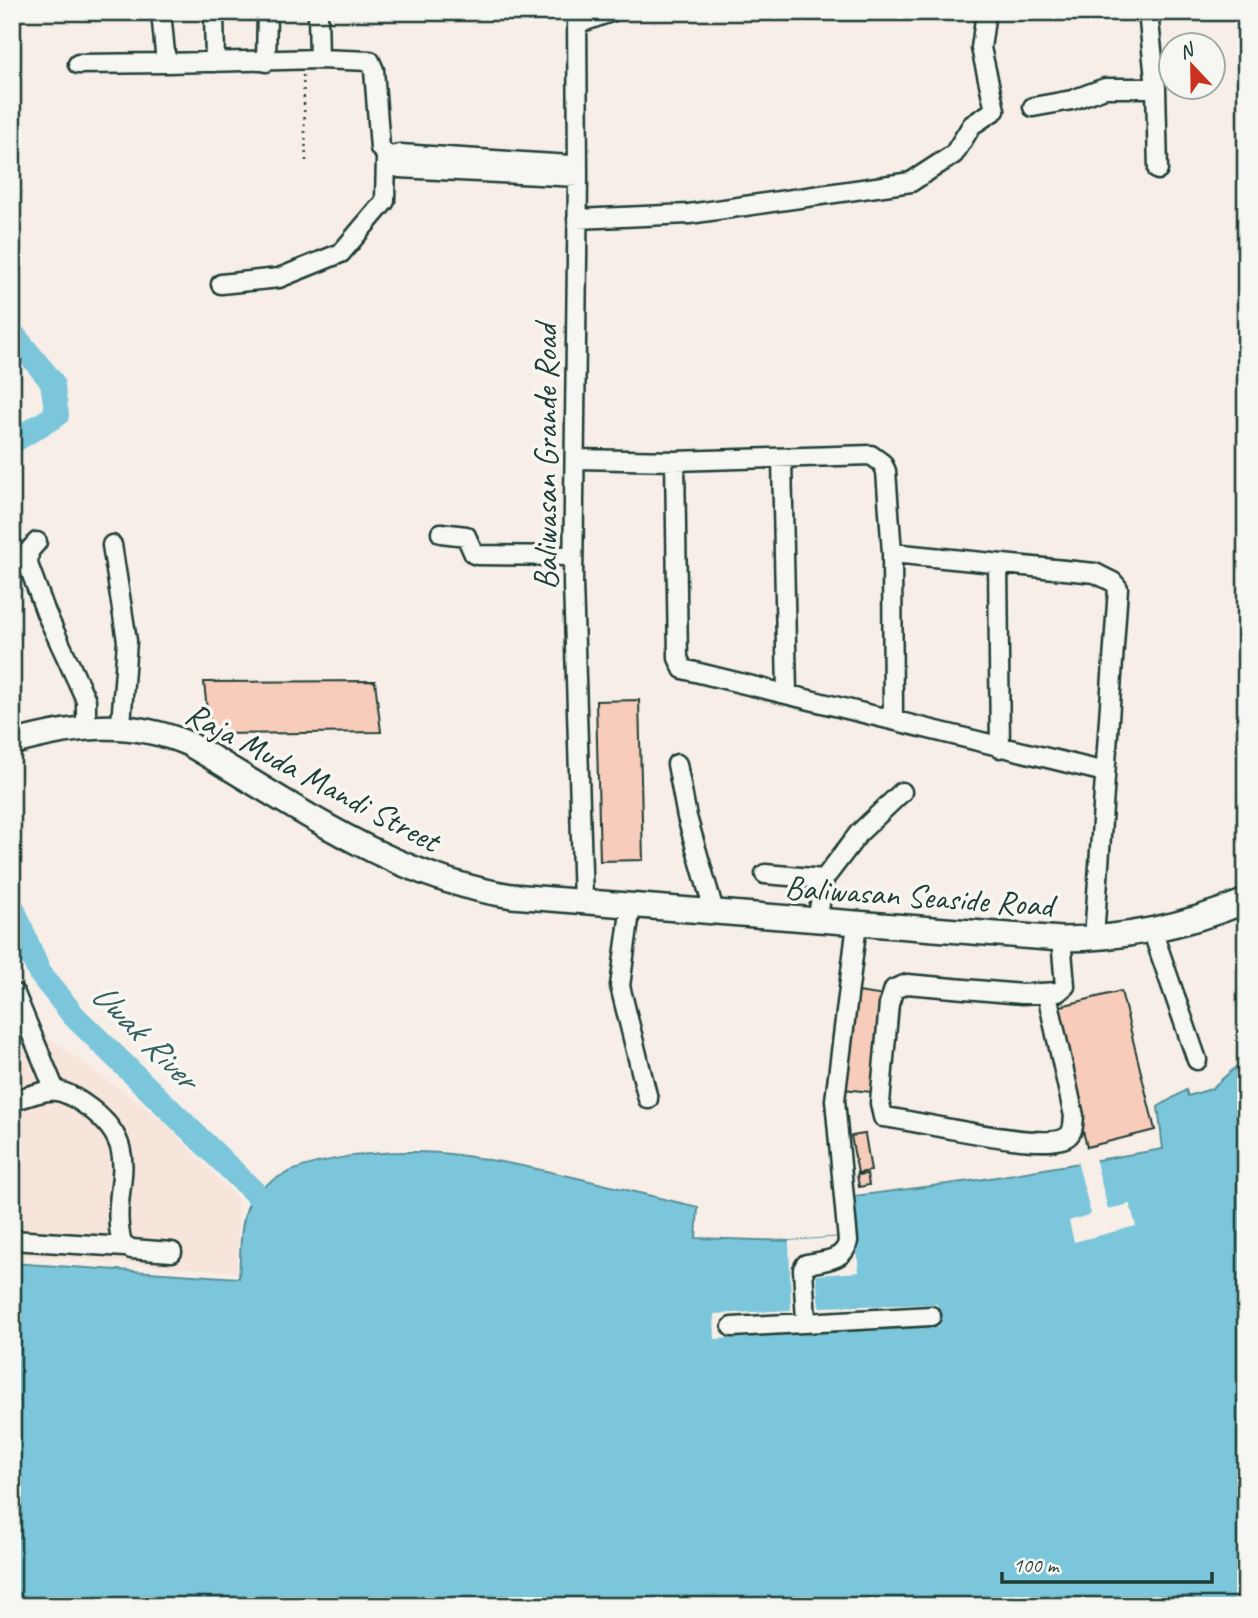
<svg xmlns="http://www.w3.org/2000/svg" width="1258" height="1618" viewBox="0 0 1258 1618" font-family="Caveat,sans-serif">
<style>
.built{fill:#f7e4da}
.water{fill:#7bc6db;stroke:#568f98;stroke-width:2}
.pier{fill:#f6eee7}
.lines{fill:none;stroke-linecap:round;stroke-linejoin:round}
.river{stroke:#7bc6db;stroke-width:24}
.building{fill:#f8ccbb;stroke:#1f3d34;stroke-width:2}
.minor-casing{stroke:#1f3d34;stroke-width:23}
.major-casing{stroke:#1f3d34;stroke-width:28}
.path{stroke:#1f3d34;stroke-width:2.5;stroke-dasharray:2 5;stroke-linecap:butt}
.minor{stroke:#f6f6f2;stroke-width:18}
.major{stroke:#f6f6f2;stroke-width:23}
.labels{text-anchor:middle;stroke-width:7;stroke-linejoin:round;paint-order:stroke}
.street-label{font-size:33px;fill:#1f3d34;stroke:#f6f6f2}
.water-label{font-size:35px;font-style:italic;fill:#365f5e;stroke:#f6f6f2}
</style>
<rect width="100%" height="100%" fill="#f6eee7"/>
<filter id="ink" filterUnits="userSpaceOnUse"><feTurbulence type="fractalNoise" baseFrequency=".0143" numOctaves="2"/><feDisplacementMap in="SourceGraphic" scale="14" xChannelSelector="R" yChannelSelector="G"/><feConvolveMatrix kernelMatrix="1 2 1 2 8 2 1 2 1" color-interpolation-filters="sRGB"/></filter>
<g filter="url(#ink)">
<path class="built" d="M 12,972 L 43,1034 L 158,1117 L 238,1199 L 237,1272 L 12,1254 Z"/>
<path class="water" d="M 1246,1058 L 1246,1606 L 12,1606 L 12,1263 L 239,1278 C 241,1254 238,1215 254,1196 C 290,1153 406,1147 458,1155 C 538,1166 619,1189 698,1207 L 696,1238 L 791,1241 L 856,1236 L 854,1196 L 978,1180 L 1163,1149 L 1158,1107 L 1186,1090 L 1188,1096 L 1211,1089 Z"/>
<path class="pier" d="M 1095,1158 L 1108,1209 L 1130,1204 L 1136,1226 L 1074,1242 L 1069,1221 L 1091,1214 L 1077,1161 Z
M 856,1236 L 859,1272 L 816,1275 L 819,1307 L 937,1304 L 939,1326 L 715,1339 L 714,1314 L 791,1310 L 789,1241 Z"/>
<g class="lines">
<path class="river" d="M 12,333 L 52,382 L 57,415 L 12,442
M 12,906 L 39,972 L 74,1016 L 256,1194"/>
</g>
<path class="building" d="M 375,681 L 381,732 L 215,734 L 207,710 L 204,682 Z
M 639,700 L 643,860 L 600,861 L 596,701 Z
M 1121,991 L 1155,1130 L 1087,1147 L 1053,1008 Z
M 858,992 L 885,996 L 871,1092 L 844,1089 Z
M 865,1134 L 871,1171 L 858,1173 L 851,1136 Z
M 867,1174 L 869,1185 L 859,1187 L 857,1175 Z"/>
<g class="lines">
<g class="minor-casing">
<path id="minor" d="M 161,12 L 166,63 L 319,59 L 370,61 L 374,70 L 380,148 L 399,168 L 578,177
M 214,12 L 215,62
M 318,12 L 319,59
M 577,12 L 578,177 L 573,583 L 583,902
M 577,24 L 611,12
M 266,62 L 267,12
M 78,64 L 166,63
M 1156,88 L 1158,170
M 1033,107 L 1072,100 L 1105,88 L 1156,88 L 1148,12
M 386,157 L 400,154 L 571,165
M 577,219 L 689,214 L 911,182 L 954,154 L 972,125 L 995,110 L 981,48 L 986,12
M 221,284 L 279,278 L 341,253 L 385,201 L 386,157
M 576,459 L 675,461 L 871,455 L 882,463 L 886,471 L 892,553 L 893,719
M 782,459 L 787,692
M 675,461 L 678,658 L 683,669 L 1105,772
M 441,533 L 466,536 L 474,554 L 478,555 L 573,556
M 37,542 L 29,551 L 28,564 L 46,613 L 86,700 L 86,726
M 112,545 L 127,641 L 121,725
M 892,553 L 1095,573 L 1113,582 L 1118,588 L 1094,938
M 998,564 L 1000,748
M 677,764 L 687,817 L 714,911
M 765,874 L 824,879
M 631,905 L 620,986 L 648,1099
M 817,922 L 824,879 L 859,833 L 902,792
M 1152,930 L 1197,1060
M 15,994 L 54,1088
M 1047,994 L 1074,1116 C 1073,1123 1074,1131 1068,1136 C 1048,1154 916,1120 883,1117 L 880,1103 L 889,1004 L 894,989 L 907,984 L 1022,994 L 1058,992 L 1065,986 L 1061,939
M 12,1101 C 52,1089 56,1083 91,1109 C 148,1153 107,1189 122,1243 L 131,1249 L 172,1252
M 12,1240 L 125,1247
M 806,1321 L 803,1269 L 806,1264 C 822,1261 845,1261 848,1241 L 835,1100 L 857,924
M 732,1327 L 931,1316"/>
</g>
<g class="major-casing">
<path id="major" d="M 12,743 C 74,726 128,718 189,744 C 293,804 390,877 512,896 L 1061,939 C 1125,939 1187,925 1246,901"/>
</g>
<path class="path" d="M 303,75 L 306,161"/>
<use href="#minor" class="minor"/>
<use href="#major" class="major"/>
</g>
</g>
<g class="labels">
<g class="street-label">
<text transform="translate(545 457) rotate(-90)" y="12">Baliwasan Grande Road</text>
<text transform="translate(313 776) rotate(28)" y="12">Raja Muda Mandi Street</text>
<text transform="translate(919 895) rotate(4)" y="12">Baliwasan Seaside Road</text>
</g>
<g class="water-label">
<text transform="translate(145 1035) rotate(45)" y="12">Uwak River</text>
</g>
</g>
<rect width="1258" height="1618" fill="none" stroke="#f6f6f2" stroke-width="42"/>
<rect x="21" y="21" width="1216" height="1576" fill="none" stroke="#1f3d34" stroke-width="2.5" filter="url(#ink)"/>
<g transform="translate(1192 66) rotate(338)"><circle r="33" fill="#f6f6f2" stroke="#a0aca6" stroke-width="2"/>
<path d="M0-5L12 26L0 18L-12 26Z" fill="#c8321e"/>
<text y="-10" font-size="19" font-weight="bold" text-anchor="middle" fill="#1f3d34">N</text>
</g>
<path d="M1002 1572v10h210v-10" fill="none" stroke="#1f3d34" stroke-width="3.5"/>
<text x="1013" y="1572" font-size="21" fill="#1f3d34" stroke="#f6f6f2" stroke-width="5" paint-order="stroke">100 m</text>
</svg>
